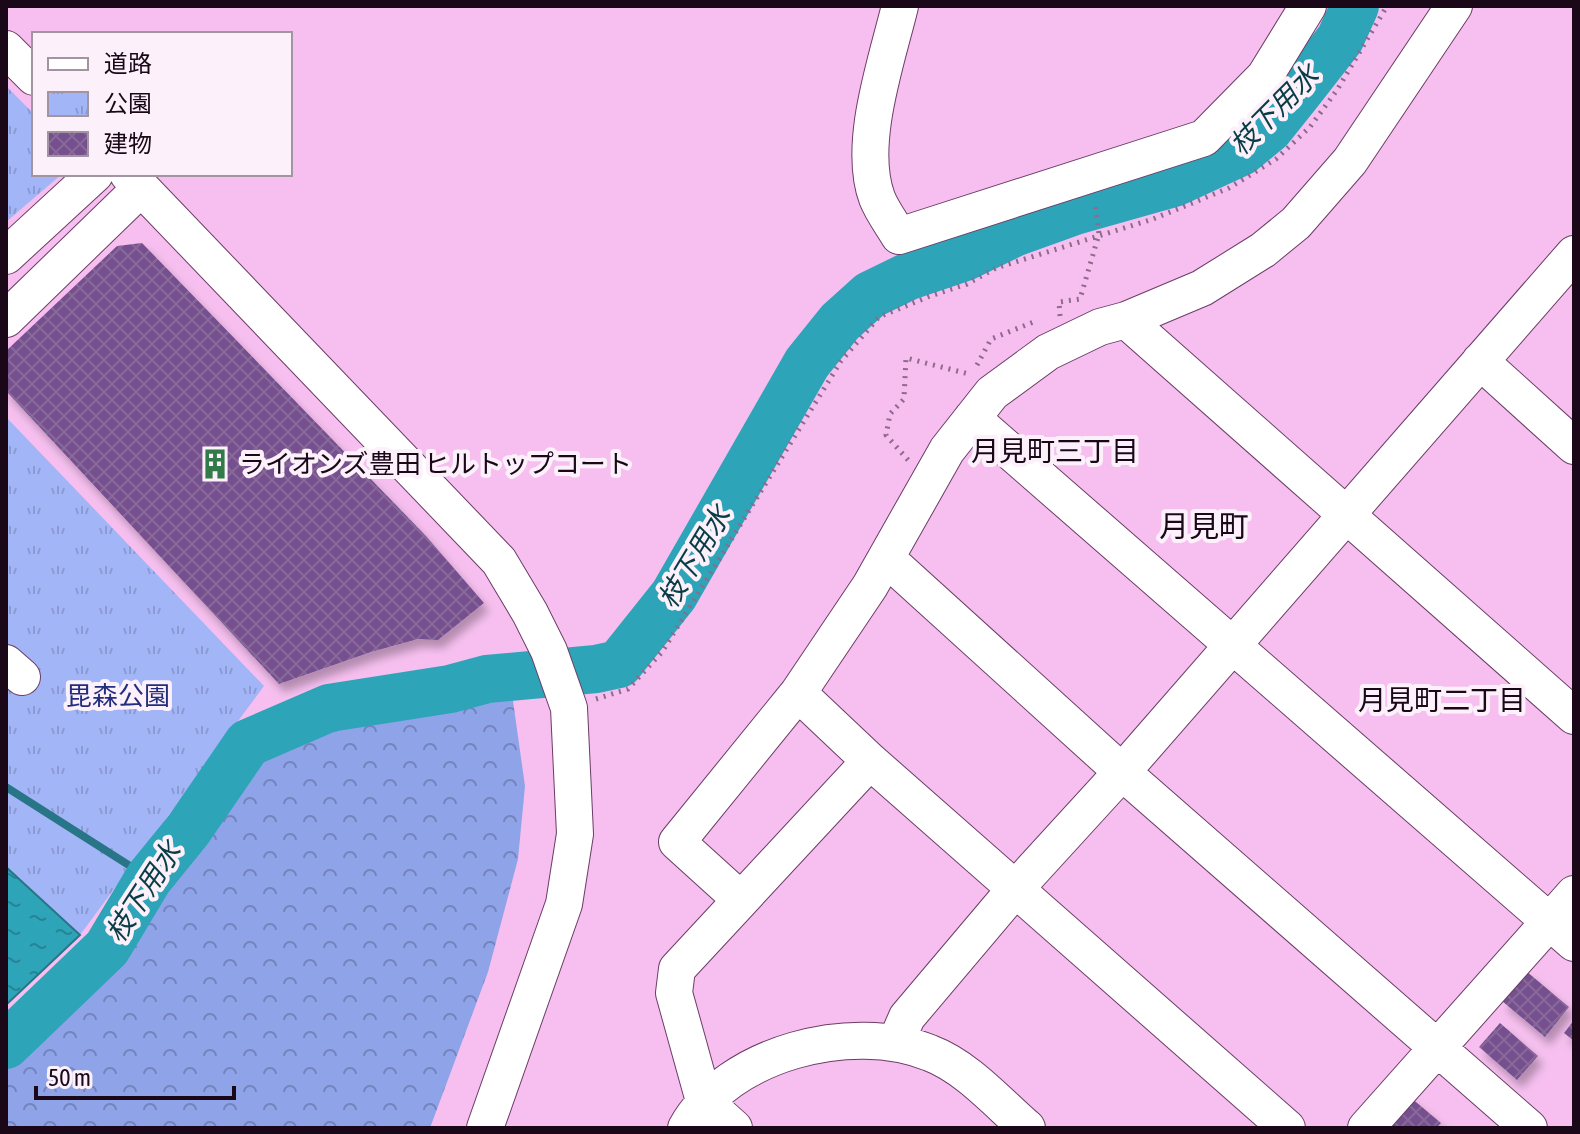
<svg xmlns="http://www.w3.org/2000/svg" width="1580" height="1134" viewBox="0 0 1580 1134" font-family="'Asap Condensed','Noto Sans JP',sans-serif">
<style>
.forest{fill:url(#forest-crowns)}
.park{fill:url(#park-tufts)}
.water{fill:url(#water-ripples);stroke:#287588;stroke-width:2}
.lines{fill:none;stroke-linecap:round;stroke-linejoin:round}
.stream{stroke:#287588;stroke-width:8}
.river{stroke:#2ea4b8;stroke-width:48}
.building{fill:url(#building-cross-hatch);filter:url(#shadow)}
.minor-casing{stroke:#6b3d66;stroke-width:38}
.path{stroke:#8f6a8b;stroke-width:5;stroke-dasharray:2 6;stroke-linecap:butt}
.minor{stroke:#fff;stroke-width:36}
.labels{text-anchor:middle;stroke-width:8;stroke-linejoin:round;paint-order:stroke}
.poi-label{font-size:26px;fill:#1a0818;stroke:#fcf1fa;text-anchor:start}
.park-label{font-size:26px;fill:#222d7d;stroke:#fcf1fa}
.water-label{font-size:28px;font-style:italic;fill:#083d46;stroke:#fcf1fa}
.neighbourhood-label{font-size:28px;fill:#1a0818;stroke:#fcf1fa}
.quarter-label{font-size:30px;fill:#1a0818;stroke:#fcf1fa}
</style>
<defs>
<pattern id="forest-crowns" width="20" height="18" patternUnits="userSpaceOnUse" patternTransform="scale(2)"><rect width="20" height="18" fill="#8fa3e9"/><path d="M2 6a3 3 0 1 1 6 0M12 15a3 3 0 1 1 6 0" fill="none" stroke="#7483bc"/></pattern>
<pattern id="park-tufts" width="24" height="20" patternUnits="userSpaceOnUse" patternTransform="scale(2)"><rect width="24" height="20" fill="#a2b5f6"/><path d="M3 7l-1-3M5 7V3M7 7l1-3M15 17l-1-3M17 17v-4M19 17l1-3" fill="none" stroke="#8b9ad2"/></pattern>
<pattern id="water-ripples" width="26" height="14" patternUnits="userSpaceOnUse" patternTransform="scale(2)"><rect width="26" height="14" fill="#2ea4b8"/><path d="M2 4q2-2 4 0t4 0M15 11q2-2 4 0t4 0" fill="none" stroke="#268495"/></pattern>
<pattern id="building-cross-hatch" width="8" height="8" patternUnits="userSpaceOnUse" patternTransform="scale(2)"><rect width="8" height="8" fill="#76508e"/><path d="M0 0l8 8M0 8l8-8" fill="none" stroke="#876999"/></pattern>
<filter id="shadow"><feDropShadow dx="5" dy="8" stdDeviation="4" flood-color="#0004"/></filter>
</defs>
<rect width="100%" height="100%" fill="#f6bfef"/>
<path class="forest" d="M 494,692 L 512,694 L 525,786 L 518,859 L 488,972 L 430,1128 L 6,1128 L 6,1068 L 118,960 L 200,835 L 260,754 L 333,723 L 442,705 Z"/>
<path class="park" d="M 6,86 L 34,114 L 34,174 L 62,174 L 6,222 Z
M 6,417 L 264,686 L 80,935 L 6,1005 Z"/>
<path class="water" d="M 6,867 L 80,935 L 6,1005 Z"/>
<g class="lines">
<path class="stream" d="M 6,787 L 149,878"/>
<path class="river" d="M 6,1045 L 107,948 L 149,878 L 188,830 L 248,743 L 329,708 L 450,689 L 487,679 L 596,669 L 619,664 L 674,595 L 807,363 L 840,322 L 870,295 L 909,276 L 965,257 L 1014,233 L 1075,211 L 1174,183 L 1241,152 L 1269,129 L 1297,94 L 1340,39 L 1355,6"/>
</g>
<path class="building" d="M 142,243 L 426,536 L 484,603 L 438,640 L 418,639 L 371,652 L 279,684 L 6,391 L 6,351 L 117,246 Z
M 1526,971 L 1569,1007 L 1545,1037 L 1502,1001 Z
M 1574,1020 L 1574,1041 L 1564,1033 Z
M 1500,1023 L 1538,1056 L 1517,1080 L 1479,1047 Z
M 1410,1097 L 1441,1123 L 1436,1128 L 1383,1128 Z"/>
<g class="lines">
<g class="minor-casing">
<path id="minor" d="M 900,6 C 887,60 857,144 877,198 C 882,211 892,224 899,236 L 1204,138 L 1265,76 L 1308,6
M 6,49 L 34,77
M 128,174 L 499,561 L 530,613 L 549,651 L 569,708 L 575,834 L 564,904 L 485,1128
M 6,256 L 95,174
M 6,319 L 141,188
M 1126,320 L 1574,716
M 1480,361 L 1574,446
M 972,418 L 1574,943
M 886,558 L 1122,772 L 1529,1128
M 6,663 L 22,677
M 798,693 L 870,761 L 1287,1128
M 741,900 L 677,842 L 798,693 L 870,586 L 947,450 L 992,393 L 1048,352 L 1100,327 L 1126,320 L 1202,288 L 1263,250 L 1296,223 L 1350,161 L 1454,6
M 896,1042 L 907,1017 L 1016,888 L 1122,772 L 1574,254
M 686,1128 C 728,1053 852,1021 930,1053 C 967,1067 998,1103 1027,1128
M 734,1128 L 704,1101 L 674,993 L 677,969 L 870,761
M 1366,1128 L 1574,894"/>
</g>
<path class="path" d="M 1060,316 L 1059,302 L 1080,299 L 1099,234 L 1095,203
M 977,365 L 991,339 L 1036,321
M 908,460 L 886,435 L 890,414 L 904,399 L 906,358 L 969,374
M 596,699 L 628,689 L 662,652 L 841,361 L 879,317 L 930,296 L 967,284 L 996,268 L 1153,219 L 1229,188 L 1276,159 L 1310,127 L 1337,90 L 1387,6"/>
<use href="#minor" class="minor"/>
</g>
<defs>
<g id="building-bare" transform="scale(2.4)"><path d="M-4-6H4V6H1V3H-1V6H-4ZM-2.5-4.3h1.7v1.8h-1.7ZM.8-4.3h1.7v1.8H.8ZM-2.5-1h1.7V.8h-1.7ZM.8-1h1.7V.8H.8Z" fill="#317b48" stroke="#fcf1fa" stroke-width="2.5" paint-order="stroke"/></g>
</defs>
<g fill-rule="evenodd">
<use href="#building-bare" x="215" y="464"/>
</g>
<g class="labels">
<g class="poi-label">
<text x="239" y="473">ライオンズ豊田 ヒルトップコート</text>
</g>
<g class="park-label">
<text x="118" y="705">毘森公園</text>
</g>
<g class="water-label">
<text transform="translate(1274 110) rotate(-45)" y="10">枝下用水</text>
<text transform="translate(694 557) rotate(-59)" y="10">枝下用水</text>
<text transform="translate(143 892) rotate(-57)" y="10">枝下用水</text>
</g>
<g class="neighbourhood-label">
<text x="1055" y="461">月見町三丁目</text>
<text x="1442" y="710">月見町二丁目</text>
</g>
<g class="quarter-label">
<text x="1204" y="537">月見町</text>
</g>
</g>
<rect width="1580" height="1134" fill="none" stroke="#1a0818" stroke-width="16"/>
<rect x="32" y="32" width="260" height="144" fill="#fcf1fa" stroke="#a294a0" stroke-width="2"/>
<rect x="48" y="58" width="40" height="12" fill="#ffffff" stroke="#a294a0" stroke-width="2"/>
<text x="104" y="72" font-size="24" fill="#1a0818">道路</text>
<rect x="48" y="92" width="40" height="24" fill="url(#park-tufts)" stroke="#a294a0" stroke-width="2"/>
<text x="104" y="112" font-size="24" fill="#1a0818">公園</text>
<rect x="48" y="132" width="40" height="24" fill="url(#building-cross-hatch)" stroke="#a294a0" stroke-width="2"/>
<text x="104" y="152" font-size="24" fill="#1a0818">建物</text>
<path d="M36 1086v12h198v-12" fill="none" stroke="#1a0818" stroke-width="4"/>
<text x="48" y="1086" font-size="24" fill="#1a0818" stroke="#fcf1fa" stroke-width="6" paint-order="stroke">50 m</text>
</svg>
